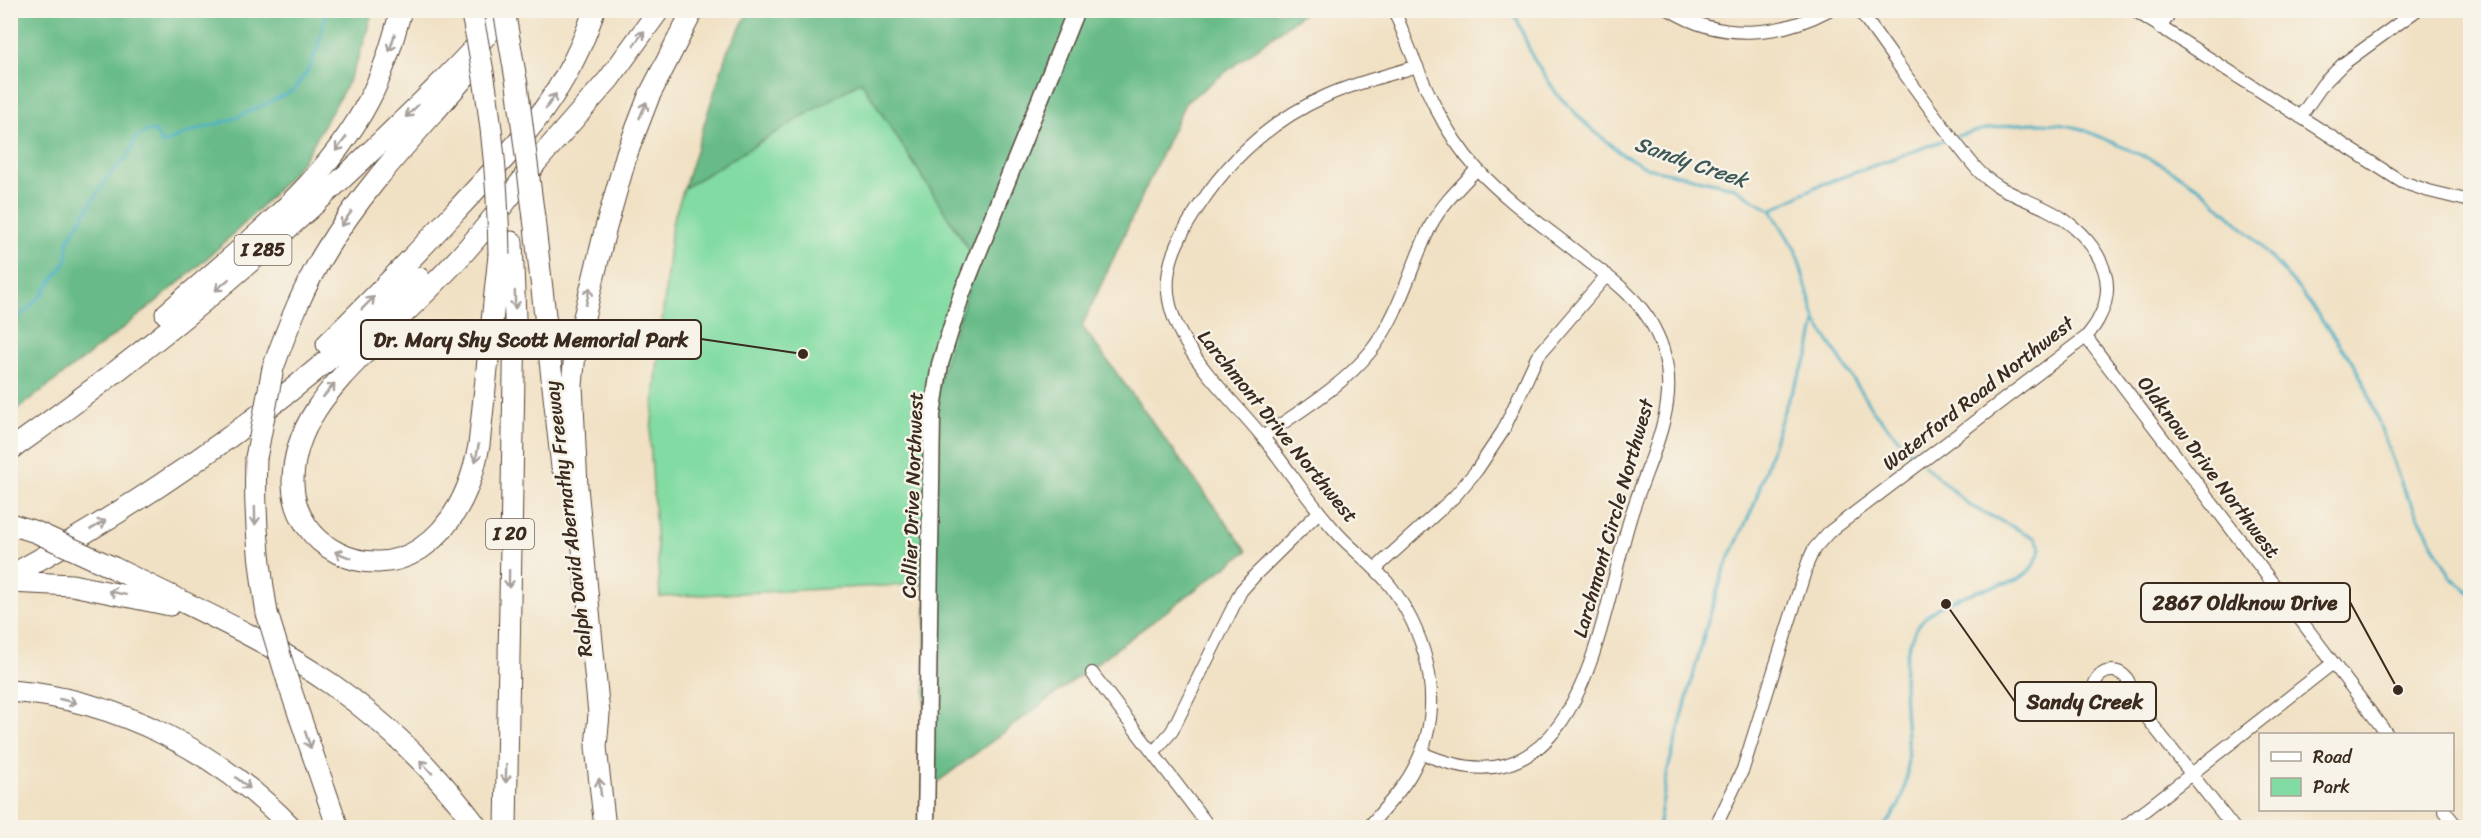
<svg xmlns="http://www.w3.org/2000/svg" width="2481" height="838" viewBox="0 0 2481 838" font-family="Sriracha,sans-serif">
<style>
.green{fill:#81dba2;stroke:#5e8260;stroke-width:1.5}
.forest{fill:#68bb88;stroke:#527253;stroke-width:1.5}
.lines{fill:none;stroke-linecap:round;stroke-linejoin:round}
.stream{stroke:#42acc2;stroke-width:3}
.minor-casing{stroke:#564537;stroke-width:14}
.secondary-casing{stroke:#564537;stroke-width:19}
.motorway-casing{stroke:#564537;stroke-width:23}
.minor{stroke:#fff;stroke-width:12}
.secondary{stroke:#fff;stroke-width:16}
.motorway{stroke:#fff;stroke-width:21}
.motorway-bridge-casing{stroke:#564537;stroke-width:23;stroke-linecap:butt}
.motorway-bridge{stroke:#fff;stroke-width:21}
.oneway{stroke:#a79f9a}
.labels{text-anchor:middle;stroke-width:5;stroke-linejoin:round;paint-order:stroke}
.shield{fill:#f7f3e8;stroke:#73665b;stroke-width:1.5}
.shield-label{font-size:18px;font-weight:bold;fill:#3b2a1e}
.street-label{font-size:20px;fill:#3b2a1e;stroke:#f7f3e8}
.water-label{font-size:21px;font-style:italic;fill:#3d5857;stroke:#f7f3e8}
.leader{fill:none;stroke:#3b2a1e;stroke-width:2}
.callout-dot{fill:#3b2a1e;stroke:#f7f3e8;stroke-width:2}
.callout{fill:#f7f3e8;stroke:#3b2a1e;stroke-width:2}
.callout-label{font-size:21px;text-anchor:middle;font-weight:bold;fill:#3b2a1e}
</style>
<rect width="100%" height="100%" fill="#f7f3e8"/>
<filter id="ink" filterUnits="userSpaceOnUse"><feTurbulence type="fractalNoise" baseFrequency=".0167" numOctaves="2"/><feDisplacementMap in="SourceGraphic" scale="12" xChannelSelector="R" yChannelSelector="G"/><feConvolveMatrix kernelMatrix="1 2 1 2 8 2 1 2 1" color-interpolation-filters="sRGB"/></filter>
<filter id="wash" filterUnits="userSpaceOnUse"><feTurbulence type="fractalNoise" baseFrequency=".008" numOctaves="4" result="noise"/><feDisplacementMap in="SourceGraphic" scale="24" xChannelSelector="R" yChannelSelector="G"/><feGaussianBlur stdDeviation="1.35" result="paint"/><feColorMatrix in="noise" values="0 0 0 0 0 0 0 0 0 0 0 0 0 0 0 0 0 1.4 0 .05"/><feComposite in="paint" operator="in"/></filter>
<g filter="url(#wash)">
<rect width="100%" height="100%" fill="#f1e1c4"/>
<path class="green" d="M 861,81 L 977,262 L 924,584 L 660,597 L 650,440 L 672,224 L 684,188 Z"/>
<path class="forest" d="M 11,10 L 372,11 C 362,59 346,89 320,131 C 314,142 308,155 299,165 C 219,259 109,340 11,414 Z
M 749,11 L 1306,11 L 1185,103 L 1082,326 L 1247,551 L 924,792 L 928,416 L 977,262 L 861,81 L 684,188 L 727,52 Z"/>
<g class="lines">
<path class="stream" d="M 1513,10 L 1533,58 L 1557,94 L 1588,126 L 1622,154 L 1647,168 L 1733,187 L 1771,210 L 1796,251 L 1816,321 L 1874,412 L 1919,461
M 1957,136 C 1998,125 2041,117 2082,129 L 2163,165 L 2200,188 L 2254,238 L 2302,293 L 2354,364 L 2367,390 L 2402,486 L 2451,577 L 2470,593
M 1771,210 L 1815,187 L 1947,139
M 10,325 L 41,296 L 67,260 L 68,240 L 109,175 L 129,155 L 135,139 L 145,132 L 155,131 L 162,144 L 190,132 L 233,119 L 293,91 L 307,72 L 317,49 L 327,10
M 1658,828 L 1668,769 L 1706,628 L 1723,572 L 1754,505 L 1785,407 L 1809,354 L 1816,321
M 1883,828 C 1888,820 1895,813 1899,805 C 1922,756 1889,683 1914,633 C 1928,603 1970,593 1999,585 C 2009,582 2020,581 2028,572 C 2034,566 2038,556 2041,548 L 2035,538 L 1969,505 L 1924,465"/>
</g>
</g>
<g filter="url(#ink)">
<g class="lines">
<g class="minor-casing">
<path id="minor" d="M 1394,10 C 1417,66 1436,124 1477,169 C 1510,204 1551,231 1588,261 C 1613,280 1640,300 1654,328 C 1690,396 1649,454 1630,519 C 1599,620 1581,824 1422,753
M 1670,10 C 1720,41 1778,37 1829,10
M 2134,10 L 2402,182 L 2429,191 L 2470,201
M 2160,28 L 2172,10
M 2300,117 L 2323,84 L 2343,64 L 2417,10
M 2086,337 L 2387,734
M 1263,437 C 1299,411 1342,387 1370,352 C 1400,315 1410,267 1431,225 C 1442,204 1461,186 1477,169
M 1375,569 L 1454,497 L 1477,470 L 1503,431 L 1537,357 L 1607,275
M2094 689a18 18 0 1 1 36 0a18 18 0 1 1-36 0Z
M 1092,673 L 1210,828
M 2129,695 L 2234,828
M 1153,753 L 1172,731 L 1241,591 L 1256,574 L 1319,512
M 2444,810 L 2458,828
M 2125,826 L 2333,663
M 1368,828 C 1384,808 1403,790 1414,768 C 1446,709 1430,641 1392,588 C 1377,568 1356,553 1339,535 C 1310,504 1288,468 1261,435 C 1225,390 1157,334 1169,270 C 1173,246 1186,226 1199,206 C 1231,157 1272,120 1326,96 C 1354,83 1387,76 1417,66
M 1715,828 L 1743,769 L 1808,562 L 1814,549 L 1828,533 L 2086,337 C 2091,331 2096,325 2099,318 C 2124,272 2085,228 2046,209 C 2021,197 1994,189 1976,168 C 1934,118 1898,63 1859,10"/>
</g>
<g class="secondary-casing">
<path id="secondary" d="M 926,828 L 932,415 L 940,364 L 962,293 L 1076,10"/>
</g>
<g class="motorway-casing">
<path id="motorway" d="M 525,175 L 609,79 L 659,10
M 534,218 L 562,467
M 499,255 L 479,445 C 472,485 455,525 420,549 C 368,583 295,547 293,484 C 292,424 335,383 374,343 C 405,312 438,282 467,249 C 491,222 512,193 535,164
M 166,314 C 238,250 324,187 369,100 C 384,72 393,41 401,10
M 327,344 C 371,301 413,257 455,212 C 513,149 568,95 594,10
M 273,368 C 288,326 304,285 328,247 C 366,185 419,131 466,75
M 10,450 C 134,362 252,265 362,160 C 412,112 463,63 509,10
M 256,458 C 254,511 258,560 267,613
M 114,568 C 188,605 264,638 331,684 C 387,723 437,773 478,828
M 10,576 C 159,494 297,396 419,278
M 10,582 L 72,585 L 170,605
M 289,685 L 338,828
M 10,691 C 117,699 219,752 292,828
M 506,828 L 515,318 L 512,242
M 605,828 L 596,747 L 599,714 L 577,487 L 572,385 L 575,354 L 605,231 L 627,153 L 649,96 L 693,10"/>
</g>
<use href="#minor" class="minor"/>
<use href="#secondary" class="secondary"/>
<use href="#motorway" class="motorway"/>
<g class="motorway-bridge-casing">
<path id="motorway-bridge" d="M 471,10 C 489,91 498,173 499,255
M 504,10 L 517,85 L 534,218
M 256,458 L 273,368
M 10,524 L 36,532 L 114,568
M 267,613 L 289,685"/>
</g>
<use href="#motorway-bridge" class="motorway-bridge"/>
</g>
<defs><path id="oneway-shaft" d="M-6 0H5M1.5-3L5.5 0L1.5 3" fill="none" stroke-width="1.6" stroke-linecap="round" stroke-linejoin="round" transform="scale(1.5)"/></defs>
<g class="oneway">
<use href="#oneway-shaft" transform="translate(639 38) rotate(-53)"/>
<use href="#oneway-shaft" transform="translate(392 43) rotate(107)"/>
<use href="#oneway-shaft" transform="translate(551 101) rotate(-56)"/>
<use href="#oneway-shaft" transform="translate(643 110) rotate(-67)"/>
<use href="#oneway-shaft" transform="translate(412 111) rotate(136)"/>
<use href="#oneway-shaft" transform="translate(341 144) rotate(127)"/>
<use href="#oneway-shaft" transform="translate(346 219) rotate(126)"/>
<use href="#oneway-shaft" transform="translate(222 285) rotate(139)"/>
<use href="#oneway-shaft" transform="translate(588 296) rotate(-77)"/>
<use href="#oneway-shaft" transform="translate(515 300) rotate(89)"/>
<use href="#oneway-shaft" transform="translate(368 303) rotate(-45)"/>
<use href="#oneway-shaft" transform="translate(329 390) rotate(-50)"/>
<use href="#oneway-shaft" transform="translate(477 453) rotate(101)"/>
<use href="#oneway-shaft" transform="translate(255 516) rotate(89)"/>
<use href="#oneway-shaft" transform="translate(98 525) rotate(-31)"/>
<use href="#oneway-shaft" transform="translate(343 555) rotate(-158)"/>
<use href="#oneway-shaft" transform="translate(509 579) rotate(91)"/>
<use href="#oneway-shaft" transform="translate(117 593) rotate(-168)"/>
<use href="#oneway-shaft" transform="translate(68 701) rotate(13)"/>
<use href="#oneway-shaft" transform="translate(308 740) rotate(71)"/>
<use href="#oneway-shaft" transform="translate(426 767) rotate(-133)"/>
<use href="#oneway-shaft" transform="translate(506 774) rotate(91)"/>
<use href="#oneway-shaft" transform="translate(243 783) rotate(38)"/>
<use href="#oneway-shaft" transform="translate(600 787) rotate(-97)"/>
</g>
</g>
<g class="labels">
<g class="shield">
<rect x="234.5" y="235" width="57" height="30" rx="4.5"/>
<rect x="486" y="519" width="48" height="30" rx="4.5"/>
</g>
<g class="shield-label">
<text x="263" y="256">I 285</text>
<text x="510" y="540">I 20</text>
</g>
<g class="street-label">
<text transform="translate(1978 393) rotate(-38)" y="7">Waterford Road Northwest</text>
<text transform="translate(1278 426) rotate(51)" y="7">Larchmont Drive Northwest</text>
<text transform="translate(2209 467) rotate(53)" y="7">Oldknow Drive Northwest</text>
<text transform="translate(912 495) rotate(-88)" y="7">Collier Drive Northwest</text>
<text transform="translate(1613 518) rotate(-74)" y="7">Larchmont Circle Northwest</text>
<text transform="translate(568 519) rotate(-97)" y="7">Ralph David Abernathy Freeway</text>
</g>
<g class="water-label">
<text transform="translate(1691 162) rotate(19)" y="7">Sandy Creek</text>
</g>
</g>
<path class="leader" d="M803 354L701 339M2398 690L2350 602M1946 604L2015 702"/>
<g class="callout-dot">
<circle cx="803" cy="354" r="6"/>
<circle cx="2398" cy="690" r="6"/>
<circle cx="1946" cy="604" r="6"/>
</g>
<g class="callout">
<rect x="361" y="320" width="340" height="39" rx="6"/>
<rect x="2141" y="583" width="209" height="39" rx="6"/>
<rect x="2015" y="682" width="141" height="39" rx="6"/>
</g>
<g class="callout-label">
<text x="531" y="347">Dr. Mary Shy Scott Memorial Park</text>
<text x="2245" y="610">2867 Oldknow Drive</text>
<text x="2085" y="709">Sandy Creek</text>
</g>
<rect width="2481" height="838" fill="none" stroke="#f7f3e8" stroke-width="36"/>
<rect x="2259" y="733" width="195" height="78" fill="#f7f3e8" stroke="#aca397" stroke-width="1.5"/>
<rect x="2271" y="752" width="30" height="9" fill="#ffffff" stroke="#aca397" stroke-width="1.5"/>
<text x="2313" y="763" font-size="18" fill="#3b2a1e">Road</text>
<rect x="2271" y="778" width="30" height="18" fill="#81dba2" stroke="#aca397" stroke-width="1.5"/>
<text x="2313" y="793" font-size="18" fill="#3b2a1e">Park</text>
</svg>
